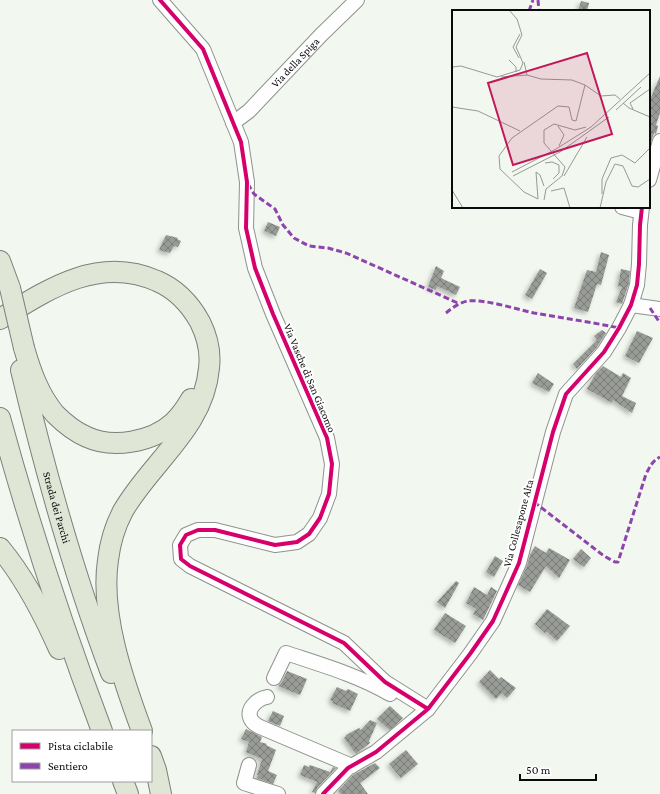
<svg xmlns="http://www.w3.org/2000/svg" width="660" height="794" viewBox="0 0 660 794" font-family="'Crimson Pro',serif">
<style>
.building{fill:url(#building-cross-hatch);filter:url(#shadow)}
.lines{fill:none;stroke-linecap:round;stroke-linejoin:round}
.minor-casing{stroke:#8f928e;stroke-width:16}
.highway-casing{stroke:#7c7f7b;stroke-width:22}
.minor{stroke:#fdfefd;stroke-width:14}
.highway{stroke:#e0e6d6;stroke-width:20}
.highway-bridge-casing{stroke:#7c7f7b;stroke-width:22;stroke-linecap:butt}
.highway-bridge{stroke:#e0e6d6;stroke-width:20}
.quiet{stroke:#8e44ad;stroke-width:3;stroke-dasharray:6 3;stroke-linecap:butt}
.cycleway-casing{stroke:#fff;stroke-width:6}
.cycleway{stroke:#d6006c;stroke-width:4}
.labels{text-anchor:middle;stroke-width:4;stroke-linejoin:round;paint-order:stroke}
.street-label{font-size:11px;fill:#0b0b0b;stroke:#fff}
.inset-road{fill:none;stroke:#969994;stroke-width:1}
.view{fill:#c2185b;fill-opacity:0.15;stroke:#c2185b;stroke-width:2}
.inset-edge{fill:none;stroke:#0b0b0b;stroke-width:2}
</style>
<defs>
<pattern id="building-cross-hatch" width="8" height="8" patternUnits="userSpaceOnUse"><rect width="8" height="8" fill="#989b96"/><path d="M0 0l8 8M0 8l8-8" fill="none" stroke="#7a7d79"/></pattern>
<filter id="shadow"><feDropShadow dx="-2.5" dy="2.5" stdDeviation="2" flood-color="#0004"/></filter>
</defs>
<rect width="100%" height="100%" fill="#f2f8f0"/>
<path class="building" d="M 581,1 L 589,3 L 587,11 L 578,11 Z
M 660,76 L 660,113 L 656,125 L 658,126 L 656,134 L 654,133 L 651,142 L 649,141 L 649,102 Z
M 268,222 L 280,227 L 276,236 L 264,231 Z
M 166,235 L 178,238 L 177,239 L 181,241 L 178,247 L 174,246 L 170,253 L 159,250 Z
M 601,252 L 609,255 L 601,285 L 597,284 L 588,312 L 574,308 L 587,270 L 596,272 Z
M 436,266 L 444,271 L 441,278 L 460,287 L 456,295 L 437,286 L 436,290 L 428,287 Z
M 540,269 L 547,273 L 532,299 L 525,295 Z
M 621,269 L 630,271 L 629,283 L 622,304 L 616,302 L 622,287 L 618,286 Z
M 602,330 L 606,333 L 597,347 L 577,369 L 573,364 L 597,340 L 594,336 Z
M 637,331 L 653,338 L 639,363 L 625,356 Z
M 603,366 L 621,377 L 623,373 L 631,378 L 622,396 L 636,403 L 632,413 L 613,400 L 612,403 L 587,389 L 596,373 Z
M 538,373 L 554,384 L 549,392 L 532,383 Z
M 535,546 L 546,553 L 549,548 L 570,560 L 559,578 L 546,566 L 530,592 L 518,585 L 527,566 L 530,555 Z
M 581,549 L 591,558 L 584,567 L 573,559 Z
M 495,556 L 503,561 L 494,577 L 486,572 Z
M 456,581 L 459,583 L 445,608 L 437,602 Z
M 474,587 L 487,595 L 491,587 L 497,591 L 483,620 L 473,614 L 476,609 L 466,603 Z
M 547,609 L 570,626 L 557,641 L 547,632 L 545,633 L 535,624 Z
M 445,613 L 466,626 L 455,643 L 434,630 Z
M 490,670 L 499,679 L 501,677 L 516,688 L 507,698 L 502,693 L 496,699 L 479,682 Z
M 287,671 L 307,679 L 300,695 L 278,686 L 282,682 Z
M 337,687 L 346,691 L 348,689 L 358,694 L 350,711 L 332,703 L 333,701 L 330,700 Z
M 390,706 L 403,718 L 390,730 L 377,719 Z
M 273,711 L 284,716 L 280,726 L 268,721 Z
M 370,720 L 377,723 L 369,741 L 370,743 L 356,754 L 344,738 L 346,736 L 346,735 L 359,728 L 361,730 Z
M 246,729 L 262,737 L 260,742 L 267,744 L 266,745 L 276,750 L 268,771 L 277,775 L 273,784 L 257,778 L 258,775 L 257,775 L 262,759 L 246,752 L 249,742 L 241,739 Z
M 406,750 L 418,764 L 401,778 L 389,764 Z
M 375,763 L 380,768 L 360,783 L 368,794 L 341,794 L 338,791 L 353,775 Z
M 304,765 L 309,767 L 310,765 L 330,772 L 333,767 L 336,768 L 317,788 L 315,793 L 312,792 L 317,782 L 300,775 Z"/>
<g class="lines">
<g class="minor-casing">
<g id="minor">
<path d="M 160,0 L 203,49 L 241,142 L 247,182 L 246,228 L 255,268 L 273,314 L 327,438 L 332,464 L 329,494 L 320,518 L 309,534 L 297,542 L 275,545 L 215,530 L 198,530 L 186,535 L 180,545 L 181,559 L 190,566 L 344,643 L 385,682 L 428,709"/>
<path id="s1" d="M 233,123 L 249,111 L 321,35 L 357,0"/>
<path d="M 649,180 L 660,141"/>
<path d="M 622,207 L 641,212"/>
<path d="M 631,305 L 660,309"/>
<path d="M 274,678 L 286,653 C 322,665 357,675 390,694"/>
<path d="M 267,697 C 257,699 244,710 252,721 C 254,724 258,726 260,727 L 352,766"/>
<path d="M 249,765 L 244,783 L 278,794"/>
<path d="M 323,794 L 348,768 L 376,752 L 428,709 L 470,654 L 493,621 L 519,563 L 553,432 L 566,394 L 604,352 L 619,328 L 631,305 L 637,285 L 639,264 L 640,225 L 642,207"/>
</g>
</g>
<g class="highway-casing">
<g id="highway">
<path d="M 0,261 L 10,288"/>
<path d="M 0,319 C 48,289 99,255 157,281 C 176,289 190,304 200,322 C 207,336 211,352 209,368 C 204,428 151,462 123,511 C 115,526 110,543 108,560 C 100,614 123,680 142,731"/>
<path d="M 24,348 C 31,372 39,395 55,414 C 64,423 75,432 87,437 C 113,449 152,442 173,423 C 180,416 186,408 191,399"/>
<path id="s2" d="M 21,370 C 45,471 74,575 111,673"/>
<path d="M 0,418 C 29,524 63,628 102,731"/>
<path d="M 0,548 C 25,578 43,613 59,649"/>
<path d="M 151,756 L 156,770 L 161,794"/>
<path d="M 123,781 L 128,794"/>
</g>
</g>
<use href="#minor" class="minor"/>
<use href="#highway" class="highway"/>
<g class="highway-bridge-casing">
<path id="highway-bridge" d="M 10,288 L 24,348"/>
</g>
<use href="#highway-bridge" class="highway-bridge"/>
<path class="quiet" d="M 538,0 L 539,11
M 529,11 L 533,0
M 248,184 L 254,194 L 275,209 L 283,225 L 294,238 L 309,246 L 328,248 L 346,253 L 460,304
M 650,308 L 660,323
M 446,313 C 452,308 459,303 467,301 C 486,299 515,309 534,313 C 562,318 591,322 619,328
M 534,502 L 604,556 L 615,562 L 618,562 L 646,474 C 650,467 652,461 660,457"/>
<g class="cycleway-casing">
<path id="cycleway" d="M 160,0 L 203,49 L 241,142 L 247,182 L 246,228 L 255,268 L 273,314 L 327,438 L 332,464 L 329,494 L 320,518 L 309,534 L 297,542 L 275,545 L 215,530 L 198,530 L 186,535 L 180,545 L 181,559 L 190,566 L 344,643 L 385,682 L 428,709
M 323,794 L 348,768 L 376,752 L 428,709 L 470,654 L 493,621 L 519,563 L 553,432 L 566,394 L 604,352 L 619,328 L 631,305 L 637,285 L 639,264 L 640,225 L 642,207"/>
</g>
<use href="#cycleway" class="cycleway"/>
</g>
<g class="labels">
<g class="street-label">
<text dy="4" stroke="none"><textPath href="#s1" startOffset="87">Via della Spiga</textPath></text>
<text transform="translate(310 378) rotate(67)" y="4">Via Vasche di San Giacomo</text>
<text dy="4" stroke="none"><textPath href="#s2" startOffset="142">Strada dei Parchi</textPath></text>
<text transform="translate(518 523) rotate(-75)" y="4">Via Collesapone Alta</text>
</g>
</g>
<g transform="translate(452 10)">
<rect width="198" height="198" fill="#f2f8f0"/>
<path class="inset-road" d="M 67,48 L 61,37 L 68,24M 57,50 L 64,57 L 64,62M 72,52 L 75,65M 0,57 L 9,56 L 45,67 L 68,60 L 71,53 L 64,37 L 70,25 L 65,9 L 57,0M 49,67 L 75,65 L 89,69 L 120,70 L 133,75 L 149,86 L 163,85 L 168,89M 171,93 L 177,98 L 198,107M 0,97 L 26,101 L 68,121M 181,99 L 178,93 L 198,79M 164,100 L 189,77M 106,116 L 112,125 L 107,136M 93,153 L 100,152 L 107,155 L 107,163 L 101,169M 60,162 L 104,139 L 139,117 L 198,63M 61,166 L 108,142 L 157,107M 112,166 L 135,127M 92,176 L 88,165 L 84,162 L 86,189 L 72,182 L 48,159 L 47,146 L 60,128 L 106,96 L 117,97 L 120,110 L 124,111 L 133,75M 0,180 L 11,198M 99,181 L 112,178 L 118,198M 150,184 L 150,169 L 159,148 L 170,145 L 183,153 L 198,138M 92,190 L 94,179 L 110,166 L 113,157 L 92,133 L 92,120 L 102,114 L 123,120 L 134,117M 148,198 L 154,172 L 163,154 L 171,156 L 180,176 L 186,177 L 198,169"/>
<path class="view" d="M 135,43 L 160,124 L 61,155 L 36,73 Z"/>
<rect width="198" height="198" class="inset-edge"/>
</g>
<rect x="12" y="730" width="140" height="52" fill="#ffffff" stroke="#9d9d9d"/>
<rect x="20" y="743" width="20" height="6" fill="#d6006c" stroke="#9d9d9d"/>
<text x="48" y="750" font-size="12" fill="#0b0b0b">Pista ciclabile</text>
<rect x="20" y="763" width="20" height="6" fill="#8e44ad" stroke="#9d9d9d"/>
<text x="48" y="770" font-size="12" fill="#0b0b0b">Sentiero</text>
<path d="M520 774v6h76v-6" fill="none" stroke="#0b0b0b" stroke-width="2"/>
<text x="526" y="774" font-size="12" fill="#0b0b0b" stroke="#ffffff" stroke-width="3" paint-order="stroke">50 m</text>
</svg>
